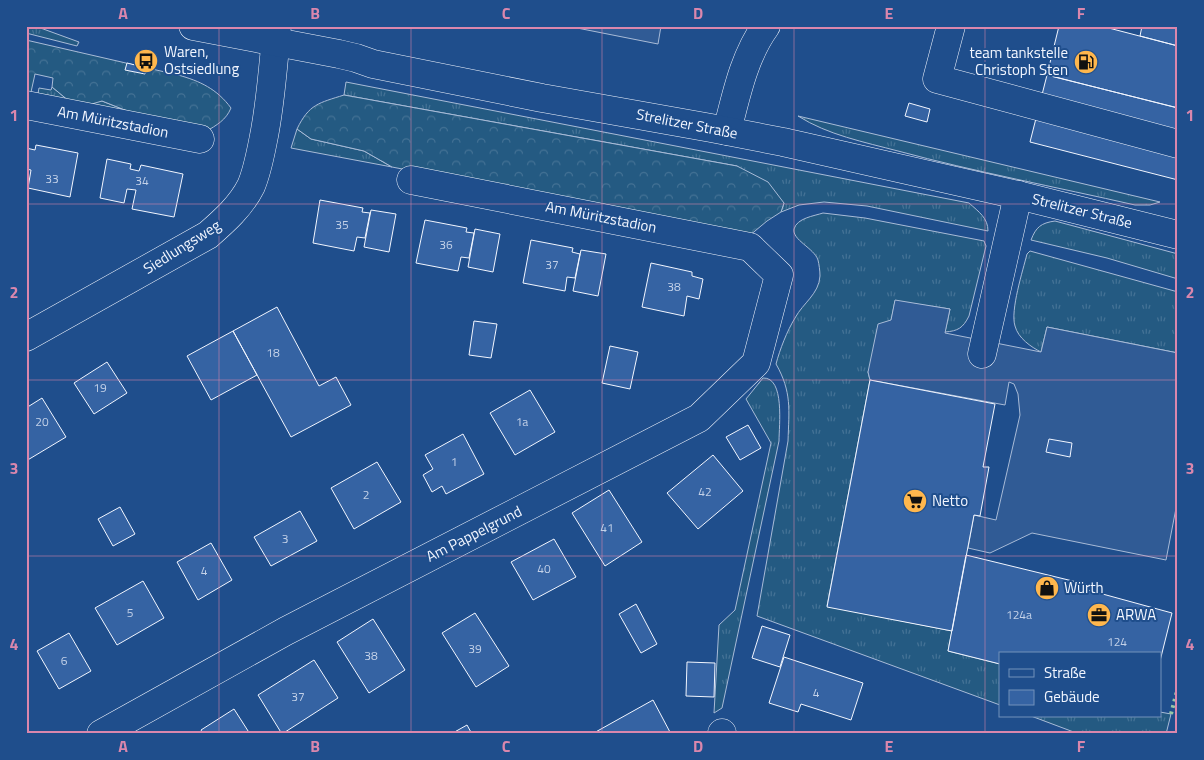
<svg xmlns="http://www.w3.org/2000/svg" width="1204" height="760" viewBox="0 0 1204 760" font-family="'Titillium Web',sans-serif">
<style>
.grass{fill:url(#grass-tufts);stroke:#a8bbd7}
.forest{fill:url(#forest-crowns);stroke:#a8bbd7}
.parking{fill:#305b95;stroke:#a8bbd7}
.building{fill:#3563a3;stroke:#f2f6ff}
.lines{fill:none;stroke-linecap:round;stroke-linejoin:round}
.minor-casing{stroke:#f2f6ff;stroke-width:29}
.major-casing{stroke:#f2f6ff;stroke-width:29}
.minor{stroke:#1f4e8c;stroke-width:28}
.major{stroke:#1f4e8c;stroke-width:28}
.hedge{stroke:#97c8a6;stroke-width:4;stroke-dasharray:2.5 4;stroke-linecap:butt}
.grid{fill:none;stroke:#da87ad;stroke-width:1;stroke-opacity:0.55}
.labels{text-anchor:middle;stroke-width:4;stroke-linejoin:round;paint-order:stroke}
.number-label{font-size:12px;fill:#c3d1e8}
.poi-label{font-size:15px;fill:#f2f6ff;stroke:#1f4e8c;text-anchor:start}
.street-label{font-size:15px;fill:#f2f6ff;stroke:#1f4e8c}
.neatline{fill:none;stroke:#da87ad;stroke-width:2}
.grid-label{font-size:16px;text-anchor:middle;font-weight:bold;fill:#da87ad}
</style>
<defs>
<pattern id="grass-tufts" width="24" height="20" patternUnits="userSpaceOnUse" patternTransform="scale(1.25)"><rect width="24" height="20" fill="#245a82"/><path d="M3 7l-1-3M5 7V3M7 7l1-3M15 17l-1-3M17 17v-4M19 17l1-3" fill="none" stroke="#447295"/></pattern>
<pattern id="forest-crowns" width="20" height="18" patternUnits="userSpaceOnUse" patternTransform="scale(1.25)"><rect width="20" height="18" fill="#245a82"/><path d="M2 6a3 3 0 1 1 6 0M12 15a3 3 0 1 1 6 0" fill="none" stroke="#447295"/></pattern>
</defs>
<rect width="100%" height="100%" fill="#1f4e8c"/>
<path class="grass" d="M 26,26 L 35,26 L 79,42 L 77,46 L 26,33 Z
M 346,82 L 969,203 C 979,212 988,218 988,231 L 867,206 L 824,202 L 799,205 L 781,212 L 784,203 L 737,166 L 344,95 Z
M 52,87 L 69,101 L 102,101 L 135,114 L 37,99 L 39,88 L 51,90 Z
M 798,116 L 1160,202 L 1150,205 L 1135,205 C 1056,187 976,172 898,151 C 864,142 828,135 798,116 Z
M 297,129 L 311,139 L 364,151 L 392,167 L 291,148 Z
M 823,213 L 865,218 L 984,241 L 986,246 L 969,316 C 963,328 958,331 945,332 L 950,309 L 895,301 L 891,321 L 868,372 L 870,380 L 827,606 L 952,631 L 948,651 L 1000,664 L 1000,705 L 757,616 L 788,441 C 789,410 792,392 776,364 C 780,349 787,331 795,318 C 803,303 819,294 820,276 C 820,271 819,264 818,260 C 814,248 792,240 794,229 C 797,218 814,216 823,213 Z
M 1055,221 L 1178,254 L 1178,279 L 1107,258 L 1031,240 C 1036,227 1041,223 1055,221 Z
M 1030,251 L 1178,292 L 1178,353 L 1047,327 L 1041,352 C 1031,347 1018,338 1015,326 C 1010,311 1023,270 1027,254 Z
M 763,378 C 785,377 779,426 779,441 L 722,708 L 714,713 L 719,625 L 735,610 L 771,443 L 746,399 Z
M 1160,712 L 1171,714 L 1166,734 L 1079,734 L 1031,716 L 1160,716 Z"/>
<path class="forest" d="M 26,40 L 178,75 C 200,81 217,89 231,108 C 226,120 217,125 205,132 L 135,114 L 102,101 L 85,106 L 69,101 L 52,87 L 53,78 L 35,74 L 31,92 L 26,91 Z
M 344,95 L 737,166 L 768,182 L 784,203 L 781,212 L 767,221 L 749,236 L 392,167 L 364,151 L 311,139 L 297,129 C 309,104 319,103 344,95 Z"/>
<path class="parking" d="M 567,26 L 661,26 L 658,44 Z
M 895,300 L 950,309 L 945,333 L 1041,352 L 1047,327 L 1178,353 L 1178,498 L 1166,560 L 1032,533 L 990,553 L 968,548 L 974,515 L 996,520 L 1020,415 L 1018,394 L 1014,384 L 1009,382 L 1005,405 L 870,380 L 868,372 L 878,324 L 891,320 Z"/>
<path class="building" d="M 1059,26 L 1101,26 L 1178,46 L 1178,108 L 1047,75 Z
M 1142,26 L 1178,26 L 1178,46 L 1140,36 Z
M 127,63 L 147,68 L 145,74 L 125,70 Z
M 1047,75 L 1178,108 L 1178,180 L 1030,142 Z
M 909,103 L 930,109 L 927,122 L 905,116 Z
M 36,145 L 78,153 L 70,197 L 28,188 L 31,170 L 26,169 L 26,148 L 35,150 Z
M 107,159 L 131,164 L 130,169 L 139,171 L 141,165 L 183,174 L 174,217 L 132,209 L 136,190 L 127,189 L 124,203 L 100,198 Z
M 320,200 L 363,208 L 362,212 L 370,213 L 365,238 L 357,237 L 354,251 L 313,243 Z
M 371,210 L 396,214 L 389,252 L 364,247 Z
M 425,220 L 467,228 L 466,232 L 474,233 L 469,258 L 461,257 L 458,271 L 416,263 Z
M 475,229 L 500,234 L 493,272 L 468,267 Z
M 531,240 L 573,248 L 572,252 L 580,254 L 575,278 L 567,277 L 565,291 L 523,283 Z
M 581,250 L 606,254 L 598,296 L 573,291 Z
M 651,263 L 692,272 L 692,276 L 703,279 L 699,299 L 687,296 L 684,316 L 642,307 Z
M 277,307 L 319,386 L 336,377 L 351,405 L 291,437 L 233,331 Z
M 474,321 L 497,324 L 491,358 L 469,355 Z
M 233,331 L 257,375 L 211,400 L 187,356 Z
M 610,346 L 638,352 L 630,389 L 602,383 Z
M 107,362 L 127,393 L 94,414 L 74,383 Z
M 870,380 L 995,404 L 983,467 L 989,467 L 980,516 L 974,515 L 952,631 L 827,607 Z
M 530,390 L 555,432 L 515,455 L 490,413 Z
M 42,398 L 66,437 L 26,461 L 26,408 Z
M 748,425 L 761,448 L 740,460 L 726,437 Z
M 463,434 L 484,474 L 446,494 L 442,486 L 432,492 L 423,475 L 433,469 L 425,455 Z
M 1049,439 L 1072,443 L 1070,457 L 1046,452 Z
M 713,455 L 743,491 L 698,529 L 667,493 Z
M 377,462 L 401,502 L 354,529 L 331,488 Z
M 609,490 L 642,542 L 605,566 L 572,513 Z
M 120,507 L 135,534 L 113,546 L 98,519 Z
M 300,511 L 317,541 L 271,566 L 254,537 Z
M 554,539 L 576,577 L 533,600 L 511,562 Z
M 211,543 L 232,580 L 198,600 L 177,562 Z
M 966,555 L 1089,585 L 1088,590 L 1172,613 L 1160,661 L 1160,654 L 1000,654 L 1000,664 L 948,651 Z
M 143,581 L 164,618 L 117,645 L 95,608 Z
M 636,604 L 657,644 L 641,653 L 619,614 Z
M 475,613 L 509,666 L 476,687 L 442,633 Z
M 373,619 L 405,670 L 369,693 L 337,642 Z
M 762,626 L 790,635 L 780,667 L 752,658 Z
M 69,633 L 91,671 L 59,689 L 37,651 Z
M 784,657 L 863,683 L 851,720 L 801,704 L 798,712 L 769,703 Z
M 314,660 L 338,698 L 282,734 L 258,695 Z
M 687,662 L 715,663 L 714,697 L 686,696 Z
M 653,700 L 671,734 L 592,734 Z
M 234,709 L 250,734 L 203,734 L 201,730 Z
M 467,725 L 472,734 L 451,734 Z"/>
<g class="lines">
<g class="minor-casing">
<path id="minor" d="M 951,26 L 937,79 L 1178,144
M 26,105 L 200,139
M 727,131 C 736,96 744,56 766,26
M 26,337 L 208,235 C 224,221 241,206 251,186 C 257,172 260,156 263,141 C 271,103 273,65 277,26
M 982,354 L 1018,195
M 101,734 L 286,631 L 699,418 L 756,363 L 779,275 L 750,247 L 411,180
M 722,734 L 722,733"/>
</g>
<g class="major-casing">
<path id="major" d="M 193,26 L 339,54 L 356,58 L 373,64 L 542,98 L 711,128 L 783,142 L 1018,195 L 1178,235"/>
</g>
<use href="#minor" class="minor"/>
<use href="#major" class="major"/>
<path class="hedge" d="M 1171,714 L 1178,687"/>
</g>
<path class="grid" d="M 219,26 L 219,734M 411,26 L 411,734M 602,26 L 602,734M 794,26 L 794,734M 985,26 L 985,734M 26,204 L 1178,204M 26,380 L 1178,380M 26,556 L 1178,556"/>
<defs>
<g id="bus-disc" transform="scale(1.25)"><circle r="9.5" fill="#ffb74d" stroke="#1f4e8c"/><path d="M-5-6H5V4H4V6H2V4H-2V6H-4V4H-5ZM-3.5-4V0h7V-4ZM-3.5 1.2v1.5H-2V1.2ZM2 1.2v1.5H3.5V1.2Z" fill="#111"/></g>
<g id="fuel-disc" transform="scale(1.25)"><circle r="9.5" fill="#ffb74d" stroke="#1f4e8c"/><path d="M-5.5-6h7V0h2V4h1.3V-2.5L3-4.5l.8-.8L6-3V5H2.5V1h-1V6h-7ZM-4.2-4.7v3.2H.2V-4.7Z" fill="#111"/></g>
<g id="supermarket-disc" transform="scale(1.25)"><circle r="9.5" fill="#ffb74d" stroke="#1f4e8c"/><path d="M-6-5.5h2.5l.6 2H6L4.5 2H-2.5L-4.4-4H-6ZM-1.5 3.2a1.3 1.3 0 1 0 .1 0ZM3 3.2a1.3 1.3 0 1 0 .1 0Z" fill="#111"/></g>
<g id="shop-disc" transform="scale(1.25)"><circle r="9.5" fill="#ffb74d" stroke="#1f4e8c"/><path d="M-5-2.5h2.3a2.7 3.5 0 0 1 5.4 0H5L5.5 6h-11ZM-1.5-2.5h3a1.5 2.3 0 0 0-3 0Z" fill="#111"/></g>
<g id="office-disc" transform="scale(1.25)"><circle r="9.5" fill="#ffb74d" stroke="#1f4e8c"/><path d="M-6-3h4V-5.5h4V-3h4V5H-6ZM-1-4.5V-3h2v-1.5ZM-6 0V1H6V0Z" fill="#111"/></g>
</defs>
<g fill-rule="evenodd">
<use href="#bus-disc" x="146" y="61"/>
<use href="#fuel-disc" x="1086" y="62"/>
<use href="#supermarket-disc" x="915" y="501"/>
<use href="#shop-disc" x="1047" y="588"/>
<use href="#office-disc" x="1099" y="615"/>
</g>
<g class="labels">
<g class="number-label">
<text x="52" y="183">33</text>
<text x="142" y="185">34</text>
<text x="342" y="229">35</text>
<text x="446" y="249">36</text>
<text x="552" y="269">37</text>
<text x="674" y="291">38</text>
<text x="273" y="357">18</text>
<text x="100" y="392">19</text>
<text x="42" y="426">20</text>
<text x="522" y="426">1a</text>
<text x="454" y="466">1</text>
<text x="705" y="496">42</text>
<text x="366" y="499">2</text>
<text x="607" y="532">41</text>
<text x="285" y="543">3</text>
<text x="544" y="573">40</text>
<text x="204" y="575">4</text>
<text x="130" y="617">5</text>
<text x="1019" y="619">124a</text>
<text x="1117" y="646">124</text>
<text x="475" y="653">39</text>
<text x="371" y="660">38</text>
<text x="64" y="665">6</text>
<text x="816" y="697">4</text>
<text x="298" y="701">37</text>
</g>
<g class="poi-label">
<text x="164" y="57">Waren,<tspan x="164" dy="17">Ostsiedlung</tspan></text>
<text x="1068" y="58" text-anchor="end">team tankstelle<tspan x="1068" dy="17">Christoph Sten</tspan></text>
<text x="932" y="506">Netto</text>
<text x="1064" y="593">Würth</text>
<text x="1116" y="620">ARWA</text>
</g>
<g class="street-label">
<text transform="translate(113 122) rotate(11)" y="5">Am Müritzstadion</text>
<text transform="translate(687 124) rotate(11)" y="5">Strelitzer Straße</text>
<text transform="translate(1082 211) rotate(14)" y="5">Strelitzer Straße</text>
<text transform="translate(601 217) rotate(11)" y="5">Am Müritzstadion</text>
<text transform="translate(182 247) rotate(-32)" y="5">Siedlungsweg</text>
<text transform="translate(474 534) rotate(-27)" y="5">Am Pappelgrund</text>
</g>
</g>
<rect width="1204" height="760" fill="none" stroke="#1f4e8c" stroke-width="55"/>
<rect x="999" y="652" width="162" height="65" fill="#1f4e8c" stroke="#7391ba"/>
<rect x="1009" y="669" width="25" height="8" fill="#1f4e8c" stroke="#7391ba"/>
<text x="1044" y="678" font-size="15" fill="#f2f6ff">Straße</text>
<rect x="1009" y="690" width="25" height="15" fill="#3563a3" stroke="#7391ba"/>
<text x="1044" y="702" font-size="15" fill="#f2f6ff">Gebäude</text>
<rect x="28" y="28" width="1148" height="704" class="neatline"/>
<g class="grid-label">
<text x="123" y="19">A</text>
<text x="315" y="19">B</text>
<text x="506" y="19">C</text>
<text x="698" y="19">D</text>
<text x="889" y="19">E</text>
<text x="1081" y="19">F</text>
<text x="14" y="121">1</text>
<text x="1190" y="121">1</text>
<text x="14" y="298">2</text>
<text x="1190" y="298">2</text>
<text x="14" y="474">3</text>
<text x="1190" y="474">3</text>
<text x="14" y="650">4</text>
<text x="1190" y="650">4</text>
<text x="123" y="752">A</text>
<text x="315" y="752">B</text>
<text x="506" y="752">C</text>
<text x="698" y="752">D</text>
<text x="889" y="752">E</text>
<text x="1081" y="752">F</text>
</g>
</svg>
